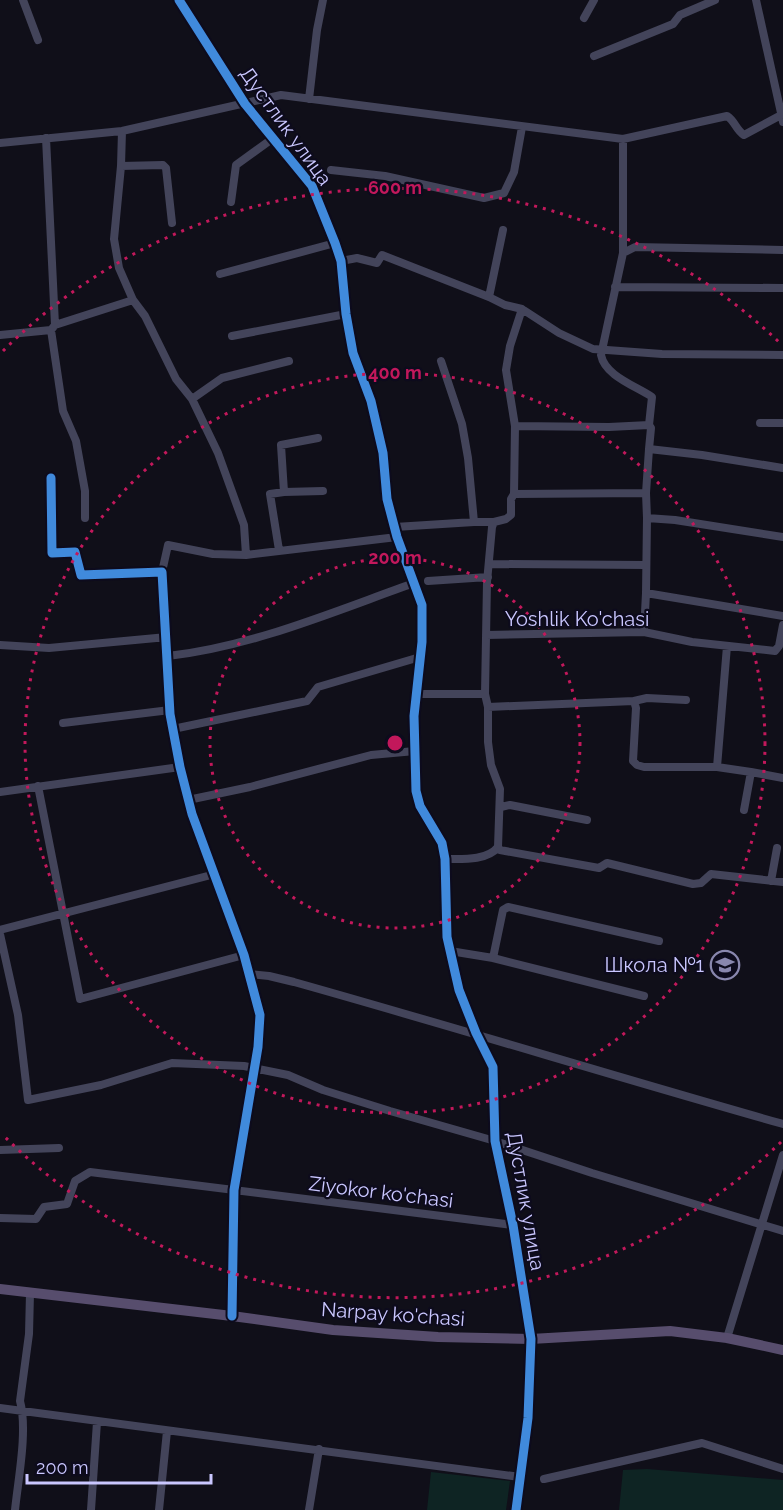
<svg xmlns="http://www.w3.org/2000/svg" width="783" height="1510" viewBox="0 0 783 1510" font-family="Raleway,sans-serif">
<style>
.green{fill:#0e2423}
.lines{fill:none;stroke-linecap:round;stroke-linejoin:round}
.minor{stroke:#43445a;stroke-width:8}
.major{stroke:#574d6d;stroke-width:10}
.cycleway-casing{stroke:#0d0b1d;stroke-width:13}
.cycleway{stroke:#408adc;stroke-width:9}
.ring{fill:none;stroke:#c2185b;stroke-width:3;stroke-dasharray:3 6}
.labels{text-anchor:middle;stroke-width:4.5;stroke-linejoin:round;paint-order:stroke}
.street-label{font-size:20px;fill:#cac7ff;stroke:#0d0b1d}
.poi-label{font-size:20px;fill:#cac7ff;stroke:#0d0b1d;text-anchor:end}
.centre{fill:#c2185b;stroke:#0d0b1d;stroke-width:3}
.ring-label{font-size:18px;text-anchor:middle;font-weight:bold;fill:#c2185b;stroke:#0d0b1d;stroke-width:4.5;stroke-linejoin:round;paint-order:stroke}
</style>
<rect width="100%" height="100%" fill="#100f19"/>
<path class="green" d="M 647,1469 L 783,1480 L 783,1510 L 619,1510 L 623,1470 Z
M 431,1472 L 510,1481 L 506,1510 L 427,1510 Z"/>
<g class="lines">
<path class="minor" d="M 23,0 L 38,40
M 179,0 L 245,104 L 312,186 L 335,243 L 341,261 L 346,314 L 353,353 L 371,401 L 383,453 L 387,499 L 397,537 L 422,605 L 422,642 L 414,716 L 416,791 L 420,806 L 442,843 L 445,859 L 447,937 L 459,990 L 476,1033 L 493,1067 L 495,1141 L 513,1225 L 531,1339 L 528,1418 L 516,1510
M 756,0 L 783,122
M 584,18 L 594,0
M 594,56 L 673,24 L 680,15 L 715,0
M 309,99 L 317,30 L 323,0
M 122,131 L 121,166 L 114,239 L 119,268 L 133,300 L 145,316 L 176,379 L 192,399 L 218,453 L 244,525 L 246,555
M 0,143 L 122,131 L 281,95 L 623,139 L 727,116 C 735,121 736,130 744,135 L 783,114
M 121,166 L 163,165 L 166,168 L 172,223
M 331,170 L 385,176 L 484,198 L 504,193 L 514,172 L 522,127
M 231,202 L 236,165 L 272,139
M 623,253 L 623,139
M 341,261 L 357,258 L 377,263 L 382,255 L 489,297 L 505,305 L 522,309 L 559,333 L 593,349 L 662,354 L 783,355
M 220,274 L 335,243
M 615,287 L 783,288
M 489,297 L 503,230
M 522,309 L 510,346 L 506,370 L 515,426 L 514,494 L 511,499 L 511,515 L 506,519 L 494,522 L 492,527 L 487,582 L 485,694 L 488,707 L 488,742 L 491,765 L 500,789 L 498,847 L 500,850 L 599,868 L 607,863 L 693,884 L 701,883 L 711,874 L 783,882
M 55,325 L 133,300
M 51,330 L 63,411 L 76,441 L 85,491 L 85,518
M 0,335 L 51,330 L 55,325 L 46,138
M 232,336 L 346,314
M 441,361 L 462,424 L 468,458 L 474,522 L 494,522
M 192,399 L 222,378 L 289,361
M 760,423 L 783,423
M 649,425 L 652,397 C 636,386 605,376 601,355 L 623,253 L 635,247 L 783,250
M 515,426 L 609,427 L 649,425 L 651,428 L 649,449 L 702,455 L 783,468
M 51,478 L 52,553 L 75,552 L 81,575 L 162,572 L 170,714 L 180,767 L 192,814 L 244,955 L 260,1015 L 258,1047 L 234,1190 L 232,1316
M 284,492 L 281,445 L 318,438
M 514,494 L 646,493
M 647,518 L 646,493 L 649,449
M 395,527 L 474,522
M 279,550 L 270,494 L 284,492 L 323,491
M 489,564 L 646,565
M 162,572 L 168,545 L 213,554 L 246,555 L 397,537
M 428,581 L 488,577
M 646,593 L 647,518 L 675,520 L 783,537
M 644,632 L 646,593 L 783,616
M 486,635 L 644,632 L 692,642 L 775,651 L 779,646 L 783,625
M 0,645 L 49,648 L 167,637
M 168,656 C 251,647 335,611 414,583
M 416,694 L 485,694
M 634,701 L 647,698 L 686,700
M 488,707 L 634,701 L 636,708 L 633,761 L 637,765 L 644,767 L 717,767 L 751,772
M 63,723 L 170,710
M 173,729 L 307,701 L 318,687 L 420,657
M 717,767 L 727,646
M 38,786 L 80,999 L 244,955
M 0,792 L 180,767
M 188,800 L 250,787 L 371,755 L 415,751
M 501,807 L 510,805 L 587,820
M 744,810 L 751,772 L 783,778
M 445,859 C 462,859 487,861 498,847
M 771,881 L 777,848
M 0,930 L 215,874
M 0,934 L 18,1015 L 28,1100 L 101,1085 L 172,1063 L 244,1066 L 288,1075 L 323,1090 L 390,1111 L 495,1141 L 592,1173 L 783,1231
M 450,951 L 493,958 L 644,996
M 493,958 L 503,910 L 508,907 L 659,941
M 249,974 L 269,976 L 294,982 C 458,1028 620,1078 783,1124
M 0,1150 L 59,1148
M 0,1218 L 36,1219 L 44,1207 L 67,1204 L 75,1181 L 90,1172 L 513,1225
M 727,1338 L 783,1155
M 0,1408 L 520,1477
M 544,1479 L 702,1443 L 783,1469
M 15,1510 C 18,1480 28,1430 20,1401 L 29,1334 L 30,1293
M 91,1510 L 97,1422
M 159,1510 L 167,1431
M 309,1510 L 319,1449"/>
<path class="major" d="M 0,1289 L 232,1316 L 333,1330 L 438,1337 L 531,1339 L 670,1331 L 727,1338 L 783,1350"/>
<g class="cycleway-casing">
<path id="cycleway" d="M 179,0 L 245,104 L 312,186 L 335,243 L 341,261 L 346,314 L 353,353 L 371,401 L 383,453 L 387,499 L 397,537 L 422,605 L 422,642 L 414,716 L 416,791 L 420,806 L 442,843 L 445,859 L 447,937 L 459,990 L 476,1033 L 493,1067 L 495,1141 L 513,1225 L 531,1339 L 528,1418 L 516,1510
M 51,478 L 52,553 L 75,552 L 81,575 L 162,572 L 170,714 L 180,767 L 192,814 L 244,955 L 260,1015 L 258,1047 L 234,1190 L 232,1316"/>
</g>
<use href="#cycleway" class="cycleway"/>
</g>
<g class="ring">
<circle cx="395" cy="743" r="185"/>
<circle cx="395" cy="743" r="370"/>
<path d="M781 1142A555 555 0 0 1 3 1135M3 351A555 555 0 0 1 781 344"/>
</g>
<defs>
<g id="school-ring" transform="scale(1.5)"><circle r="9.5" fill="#0d0b1d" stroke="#8987ae" stroke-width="1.5"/><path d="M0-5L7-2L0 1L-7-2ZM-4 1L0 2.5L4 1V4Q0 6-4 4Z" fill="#8987ae"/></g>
</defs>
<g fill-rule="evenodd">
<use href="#school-ring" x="725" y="965"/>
</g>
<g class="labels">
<g class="street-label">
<text transform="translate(286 126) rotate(54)" y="7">Дустлик улица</text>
<text x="577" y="626">Yoshlik Ko'chasi</text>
<text transform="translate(381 1192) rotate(7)" y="7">Ziyokor ko'chasi</text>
<text transform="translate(526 1201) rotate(80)" y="7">Дустлик улица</text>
<text transform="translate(393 1314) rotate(4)" y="7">Narpay ko'chasi</text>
</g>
<g class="poi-label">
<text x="704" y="972">Школа №1</text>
</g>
</g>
<circle cx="395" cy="743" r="9" class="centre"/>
<g class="ring-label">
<text x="395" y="194">600 m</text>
<text x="395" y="379">400 m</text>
<text x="395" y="564">200 m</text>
</g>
<path d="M27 1474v9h184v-9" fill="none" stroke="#cac7ff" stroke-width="3"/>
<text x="36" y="1474" font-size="18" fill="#cac7ff" stroke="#0d0b1d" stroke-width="4.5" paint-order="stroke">200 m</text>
</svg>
